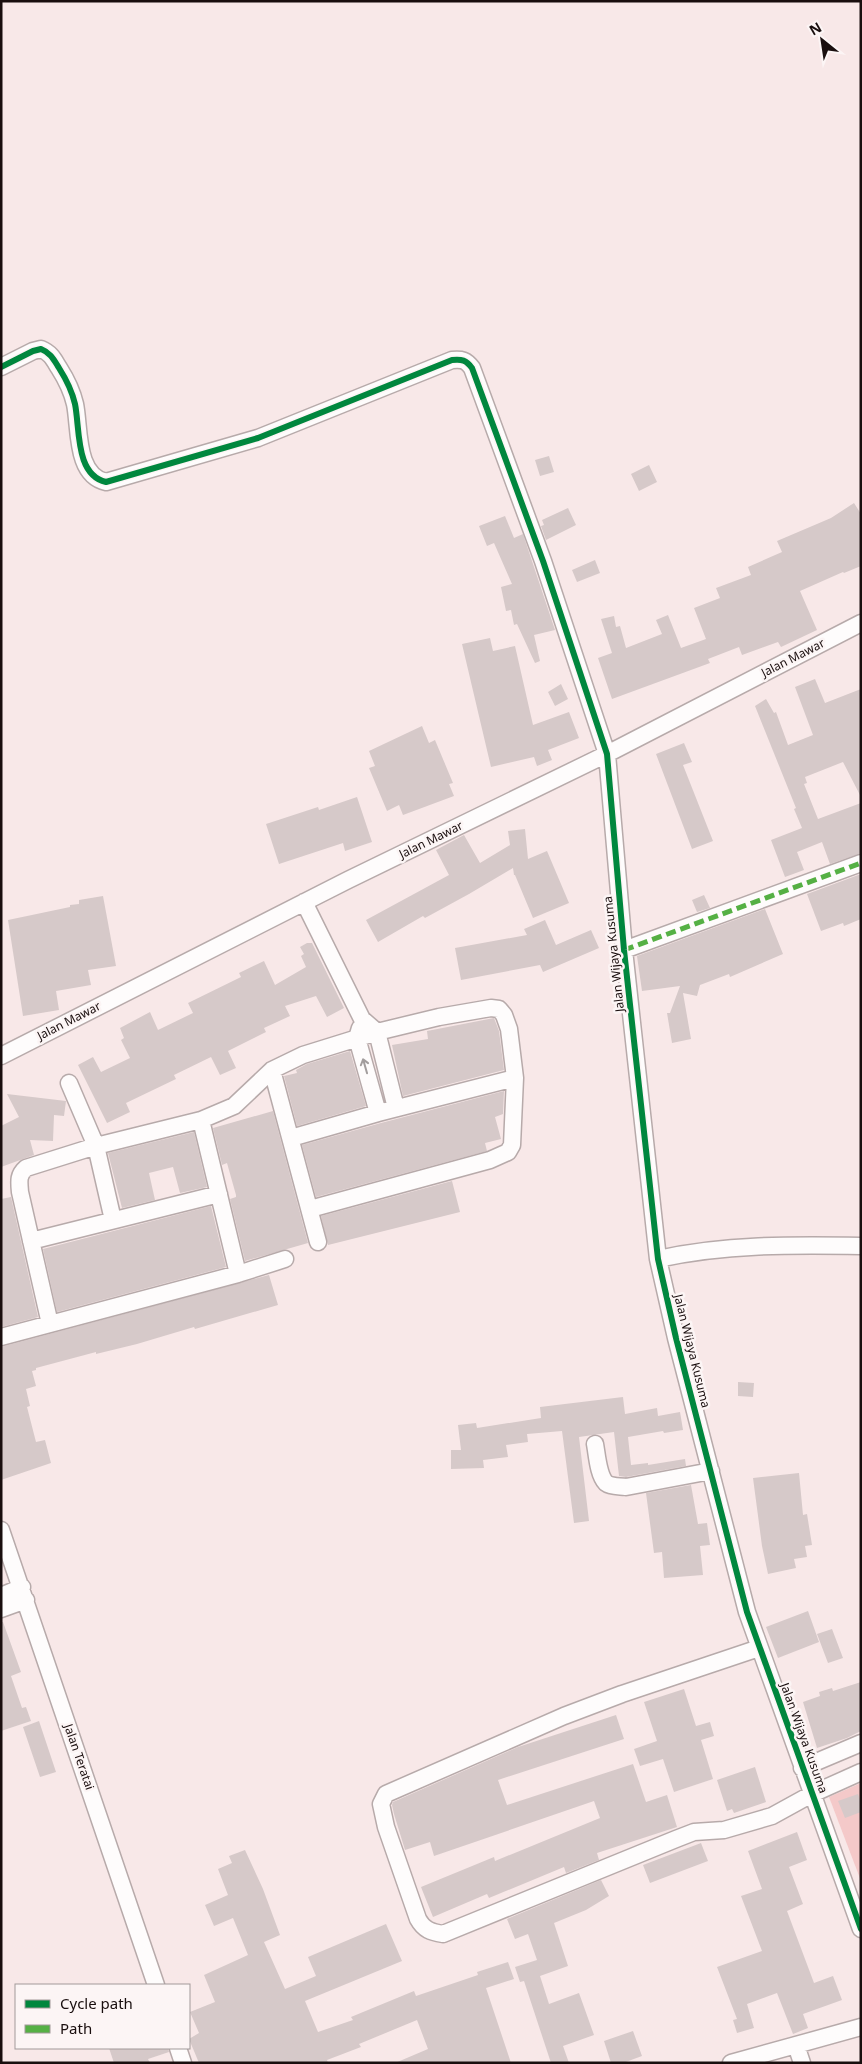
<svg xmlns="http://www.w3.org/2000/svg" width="862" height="2064" viewBox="0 0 862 2064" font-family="'Noto Sans',sans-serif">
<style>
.green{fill:#f4c9c9}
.building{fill:#d6c9c9}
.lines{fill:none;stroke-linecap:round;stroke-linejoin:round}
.minor-casing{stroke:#b7aaaa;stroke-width:19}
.minor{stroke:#fefcfc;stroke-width:16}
.quiet{stroke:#55b044;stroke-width:5;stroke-dasharray:10 5;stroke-linecap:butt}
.cycleway-casing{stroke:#fcf5f5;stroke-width:9}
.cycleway{stroke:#00873e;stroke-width:6}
.oneway{stroke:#a29d9d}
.labels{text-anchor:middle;stroke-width:5;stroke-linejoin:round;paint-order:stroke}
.street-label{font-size:12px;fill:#190e0e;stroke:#fcf5f5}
</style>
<rect width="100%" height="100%" fill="#f8e8e8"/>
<path class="green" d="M 861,1783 L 861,1881 L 829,1797 Z"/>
<path class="building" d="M 549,456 L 554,472 L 540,476 L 535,460 Z
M 649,465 L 657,482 L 639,491 L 631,474 Z
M 854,503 L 861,514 L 861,566 L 844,573 L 843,572 L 800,591 L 817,630 L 781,647 L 778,642 L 742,655 L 739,647 L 708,659 L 710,663 L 612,699 L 598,658 L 612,653 L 601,619 L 614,616 L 616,627 L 620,626 L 626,648 L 662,634 L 656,620 L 668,615 L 681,648 L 706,639 L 694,608 L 720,598 L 716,588 L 751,575 L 748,567 L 782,552 L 777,541 L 831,518 Z
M 568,508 L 576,525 L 546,540 L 541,526 L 544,525 L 542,520 Z
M 505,516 L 514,538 L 523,534 L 555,630 L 534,635 L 540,661 L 535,663 L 517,624 L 514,625 L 511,610 L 506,611 L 501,587 L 512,584 L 494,543 L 487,546 L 479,526 Z
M 595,560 L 600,573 L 577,582 L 572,570 Z
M 490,638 L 493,651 L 515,646 L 533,725 L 569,712 L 579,738 L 548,750 L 552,760 L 537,766 L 534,757 L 491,767 L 462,644 Z
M 815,679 L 825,703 L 861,689 L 861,797 L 843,762 L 805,777 L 807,783 L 804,784 L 818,819 L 861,803 L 861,853 L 830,864 L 822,842 L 797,852 L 804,870 L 785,877 L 771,840 L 802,828 L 794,809 L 796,808 L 755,706 L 766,699 L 774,713 L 776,712 L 788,745 L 813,735 L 795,687 Z
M 561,684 L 568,699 L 555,706 L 548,692 Z
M 422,726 L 429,743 L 435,740 L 453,783 L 449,784 L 454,796 L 403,815 L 399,805 L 387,811 L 369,768 L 375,766 L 369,751 Z
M 684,743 L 692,762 L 683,765 L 713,841 L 692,849 L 656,754 Z
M 357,797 L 372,842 L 345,851 L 343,843 L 279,864 L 266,824 L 318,807 L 319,810 Z
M 525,829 L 528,859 L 547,851 L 569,903 L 533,918 L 515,875 L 514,875 L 513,868 L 469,894 L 425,918 L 423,916 L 378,942 L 366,920 L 449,875 L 436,850 L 464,835 L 480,863 L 510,845 L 508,831 Z
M 861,874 L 861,919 L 844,926 L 843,923 L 821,931 L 807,894 Z
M 704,895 L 710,908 L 697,912 L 692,900 Z
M 103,896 L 116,966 L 88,970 L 91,985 L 56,991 L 59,1010 L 23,1016 L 8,920 L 70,907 L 70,905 L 79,904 L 79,900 Z
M 765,909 L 783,954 L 730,977 L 729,974 L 700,985 L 697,996 L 683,993 L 691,1039 L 672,1043 L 667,1013 L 670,1013 L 680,986 L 642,991 L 637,956 Z
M 545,920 L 556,945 L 591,930 L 599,948 L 543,972 L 540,965 L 461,980 L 455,948 L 527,935 L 524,929 Z
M 307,943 L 312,943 L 344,1008 L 327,1017 L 316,996 L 285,1006 L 290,1016 L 264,1028 L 266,1032 L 228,1051 L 236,1068 L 220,1075 L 211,1057 L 174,1075 L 176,1079 L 126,1103 L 130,1112 L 107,1123 L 78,1065 L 93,1057 L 101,1072 L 130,1058 L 121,1040 L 124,1038 L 120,1028 L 150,1012 L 158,1030 L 193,1013 L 188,1003 L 241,977 L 239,973 L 264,961 L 275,985 L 306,967 L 301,956 L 304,954 L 300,947 Z
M 494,1018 L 499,1031 L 504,1070 L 403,1096 L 392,1045 L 428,1039 L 427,1031 Z
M 350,1051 L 366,1106 L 297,1126 L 284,1076 L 297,1073 L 296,1070 L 307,1064 Z
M 504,1091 L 503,1114 L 495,1117 L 501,1139 L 485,1143 L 487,1151 L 316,1197 L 302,1145 L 381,1123 Z
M 7,1094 L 66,1101 L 64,1116 L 54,1115 L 53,1141 L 30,1140 L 34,1155 L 1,1167 L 1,1126 L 19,1117 Z
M 273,1111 L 308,1243 L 245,1261 L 230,1199 L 236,1197 L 236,1195 L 227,1163 L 222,1165 L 213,1128 Z
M 194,1132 L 207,1187 L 180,1193 L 173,1167 L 149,1173 L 155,1200 L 122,1208 L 108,1153 Z
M 452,1181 L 460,1212 L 328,1245 L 321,1216 Z
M 11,1197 L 38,1317 L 1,1327 L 1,1199 Z
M 211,1206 L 226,1267 L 57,1312 L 43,1249 Z
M 269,1275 L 278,1305 L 195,1329 L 194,1327 L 137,1344 L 96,1354 L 96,1352 L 36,1368 L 36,1370 L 32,1371 L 36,1386 L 26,1389 L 30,1406 L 27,1407 L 36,1442 L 45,1440 L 51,1463 L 1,1480 L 1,1347 Z
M 738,1382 L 754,1383 L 753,1397 L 738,1396 Z
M 623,1397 L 625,1414 L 657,1408 L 658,1416 L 680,1412 L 683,1430 L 664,1433 L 663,1431 L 628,1437 L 631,1465 L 648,1463 L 648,1465 L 685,1459 L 686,1466 L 626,1477 L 619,1476 L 614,1432 L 579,1437 L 589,1521 L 574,1523 L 562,1431 L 527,1434 L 528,1442 L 506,1445 L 508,1457 L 483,1460 L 484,1468 L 451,1469 L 451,1450 L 461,1450 L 458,1425 L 476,1423 L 477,1428 L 541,1418 L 540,1407 Z
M 799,1473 L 803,1515 L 807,1514 L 812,1545 L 805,1546 L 807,1557 L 794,1559 L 796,1568 L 768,1574 L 762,1546 L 753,1478 Z
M 691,1485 L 698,1524 L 707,1523 L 710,1545 L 700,1546 L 703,1575 L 664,1578 L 662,1552 L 654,1553 L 646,1493 Z
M 808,1611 L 819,1642 L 778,1658 L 766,1627 Z
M 1,1622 L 3,1622 L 21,1672 L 11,1676 L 22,1708 L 26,1707 L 31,1721 L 1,1731 Z
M 832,1629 L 843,1658 L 828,1663 L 817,1634 Z
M 861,1682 L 861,1731 L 847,1738 L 817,1748 L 803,1702 L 820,1696 L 819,1692 L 832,1688 L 833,1691 Z
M 684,1689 L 696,1726 L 710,1722 L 714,1736 L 701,1740 L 713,1779 L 674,1792 L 663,1759 L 640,1766 L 634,1749 L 657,1741 L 644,1702 Z
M 616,1715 L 624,1739 L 498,1780 L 507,1805 L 633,1764 L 646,1802 L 667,1795 L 677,1827 L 597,1853 L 599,1860 L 566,1873 L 564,1867 L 489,1898 L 487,1894 L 433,1917 L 421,1887 L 494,1857 L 495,1861 L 600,1818 L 594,1801 L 434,1856 L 430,1842 L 405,1850 L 394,1814 L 392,1805 L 393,1802 L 518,1747 Z
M 39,1721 L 56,1772 L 40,1777 L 23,1727 Z
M 755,1767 L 766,1802 L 734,1813 L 732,1809 L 727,1811 L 717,1780 Z
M 858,1794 L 861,1802 L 861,1812 L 845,1818 L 838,1801 Z
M 797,1832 L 807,1860 L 789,1867 L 803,1904 L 787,1911 L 814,1983 L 833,1976 L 842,2000 L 803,2014 L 808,2028 L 793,2034 L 777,1993 L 747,2004 L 754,2028 L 737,2033 L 733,2020 L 737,2019 L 717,1967 L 762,1951 L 741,1896 L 762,1889 L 748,1851 Z
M 701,1843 L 708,1861 L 650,1883 L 643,1865 Z
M 245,1850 L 263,1889 L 280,1935 L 264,1942 L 285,1989 L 316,1976 L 308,1957 L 386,1924 L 402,1961 L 305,2001 L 318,2032 L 353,2020 L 351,2017 L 414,1991 L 416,1996 L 478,1975 L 477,1972 L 508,1962 L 514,1979 L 486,1988 L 511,2063 L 395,2063 L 428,2049 L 417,2020 L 359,2044 L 361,2047 L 327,2060 L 328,2063 L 199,2063 L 189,2039 L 199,2033 L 190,2012 L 215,2002 L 204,1975 L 248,1955 L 233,1918 L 214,1926 L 205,1905 L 228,1895 L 218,1869 L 232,1863 L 229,1856 Z
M 601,1880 L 609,1896 L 586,1910 L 554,1923 L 568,1966 L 540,1976 L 549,2004 L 579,1993 L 594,2035 L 563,2046 L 569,2063 L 551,2063 L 524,1981 L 520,1982 L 515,1967 L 537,1960 L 528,1934 L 515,1939 L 507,1919 Z
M 633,2031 L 642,2056 L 623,2063 L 611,2063 L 604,2041 Z
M 109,2048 L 168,2048 L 169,2052 L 148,2059 L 150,2063 L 114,2063 Z"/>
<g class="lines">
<g class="minor-casing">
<path id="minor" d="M 1,367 L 33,351 L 41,349 C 51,353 54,360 59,368 C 66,379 72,391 75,404 C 80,428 75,475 106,482 L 258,438 L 452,360 C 462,359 466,360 472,368 L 543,561 L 607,754 L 624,950 L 658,1259 L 676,1338 L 747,1612 L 861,1929
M 304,902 L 362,1019 L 377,1032 L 396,1108
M 624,950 L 861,863
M 360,1028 L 357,1038 L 378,1113
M 1,1056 L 348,880 L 607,754 L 861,623
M 272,1070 L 318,1242
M 69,1083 L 96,1146 L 113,1220
M 201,1120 L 238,1274
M 291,1138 L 378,1113 L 515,1078
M 31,1241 L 219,1194
M 658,1259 C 725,1244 792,1245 861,1246
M 50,1324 L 20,1192 C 19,1181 18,1175 26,1168 L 96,1146 L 201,1120 L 234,1106 L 272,1070 L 303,1055 L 377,1032 L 439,1017 L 491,1008 L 499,1009 L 504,1015 L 509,1029 L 515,1078 L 512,1145 L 508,1152 L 490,1160 L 310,1209
M 1,1337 L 238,1274 L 285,1259
M 595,1444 C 597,1454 598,1475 606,1483 C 611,1487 620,1486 626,1487 L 711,1471
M 1,1530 L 156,1985
M 1,1596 L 22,1587
M 1,1609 L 26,1600
M 759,1648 L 622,1694 L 564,1716 L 386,1794 L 381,1804 L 386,1827 L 418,1919 C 424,1930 431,1932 443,1934 L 676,1839 L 694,1832 L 724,1830 L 772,1816 L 812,1794 L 861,1772
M 802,1768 L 861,1743
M 796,2045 L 802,2063
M 178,2048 L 183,2063
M 731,2063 L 861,2027"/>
</g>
<use href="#minor" class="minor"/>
<path class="quiet" d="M 624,950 L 861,863"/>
<g class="cycleway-casing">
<path id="cycleway" d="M 1,367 L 33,351 L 41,349 C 51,353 54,360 59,368 C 66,379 72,391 75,404 C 80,428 75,475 106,482 L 258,438 L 452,360 C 462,359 466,360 472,368 L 543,561 L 607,754 L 624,950 L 658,1259 L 676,1338 L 747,1612 L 861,1929"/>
</g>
<use href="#cycleway" class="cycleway"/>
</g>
<defs><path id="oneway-shaft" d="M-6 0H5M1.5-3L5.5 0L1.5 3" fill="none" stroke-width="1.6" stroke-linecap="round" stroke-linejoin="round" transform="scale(1.25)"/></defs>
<use class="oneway" href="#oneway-shaft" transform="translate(365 1066) rotate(-106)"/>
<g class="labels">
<g class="street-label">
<text transform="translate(793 658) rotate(-27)" y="4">Jalan Mawar</text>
<text transform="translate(431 840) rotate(-26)" y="4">Jalan Mawar</text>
<text transform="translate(614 954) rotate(-96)" y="4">Jalan Wijaya Kusuma</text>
<text transform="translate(69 1021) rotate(-27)" y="4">Jalan Mawar</text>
<text transform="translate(692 1351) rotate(76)" y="4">Jalan Wijaya Kusuma</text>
<text transform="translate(804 1738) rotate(70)" y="4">Jalan Wijaya Kusuma</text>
<text transform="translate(79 1757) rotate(71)" y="4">Jalan Teratai</text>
</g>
</g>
<rect width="862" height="2064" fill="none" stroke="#190e0e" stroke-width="5"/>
<rect x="15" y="1984" width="175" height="65" fill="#fcf5f5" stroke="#a19999"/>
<rect x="25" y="2000" width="25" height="8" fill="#00873e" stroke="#a19999"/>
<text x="60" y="2009" font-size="15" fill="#190e0e">Cycle path</text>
<rect x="25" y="2025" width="25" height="8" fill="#55b044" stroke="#a19999"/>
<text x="60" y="2034" font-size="15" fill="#190e0e">Path</text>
<g transform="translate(822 40) rotate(330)" stroke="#fcf5f5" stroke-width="4" paint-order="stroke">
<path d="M0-4L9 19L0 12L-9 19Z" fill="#190e0e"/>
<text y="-8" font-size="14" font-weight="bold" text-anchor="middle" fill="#190e0e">N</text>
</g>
</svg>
